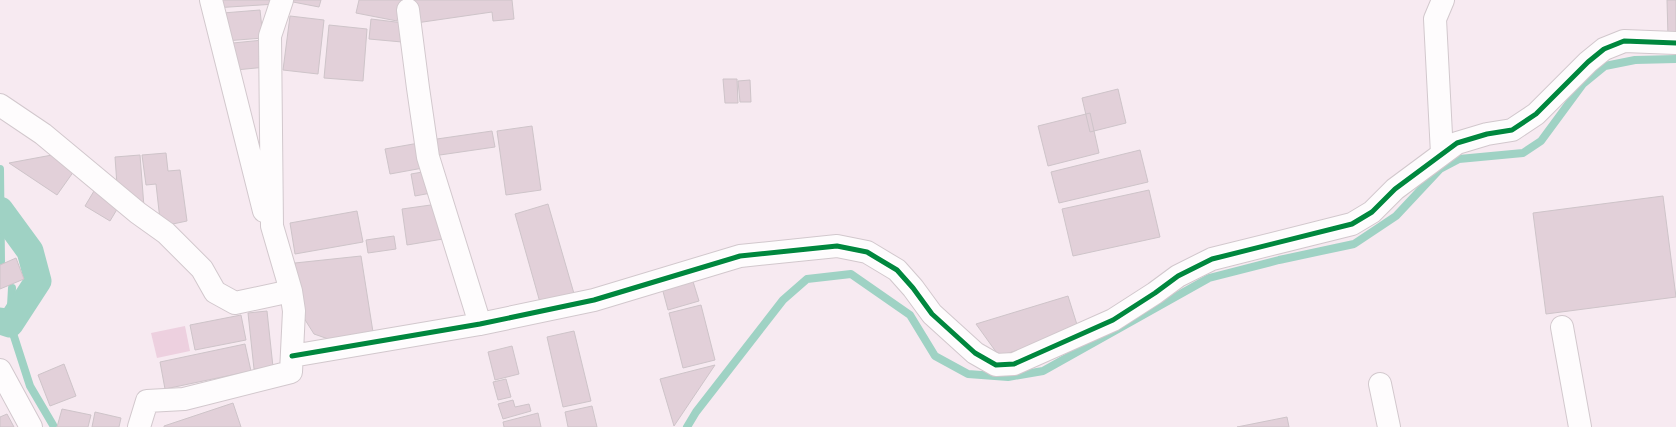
<svg xmlns="http://www.w3.org/2000/svg" width="1676" height="427" viewBox="0 0 1676 427" font-family="Inter,sans-serif">
<style>
.grass{fill:#edd0df}
.lines{fill:none;stroke-linecap:round;stroke-linejoin:round}
.stream{stroke:#9fd2c4;stroke-width:8}
.canal{stroke:#9fd2c4;stroke-width:27}
.building{fill:#e2d0d9;stroke:#cec4c9}
.minor-casing{stroke:#d2c8cd;stroke-width:24}
.minor{stroke:#fefcfd;stroke-width:22}
.cycleway-casing{stroke:#fff;stroke-width:8}
.cycleway{stroke:#00873e;stroke-width:5}
</style>
<rect width="100%" height="100%" fill="#f7eaf1"/>
<path class="grass" d="M 185,326 L 190,351 L 157,358 L 151,333 Z"/>
<g class="lines">
<path class="stream" d="M 0,169 L 1,262
M 12,288 L 10,324 L 30,386 L 53,425
M 687,427 L 696,412 L 783,300 L 807,279 L 851,274 L 910,315 L 935,356 L 968,374 L 1008,377 L 1043,371 L 1209,278 L 1279,260 L 1354,244 L 1396,216 L 1440,169 L 1459,159 L 1523,153 L 1541,141 L 1583,84 L 1605,66 L 1635,60 L 1676,59"/>
<path class="canal" d="M 0,210 L 30,251 L 38,281 L 10,324 L 0,321"/>
</g>
<path class="building" d="M 214,0 L 276,0 L 276,4 L 214,8 Z
M 293,0 L 321,0 L 319,7 L 293,2 Z
M 359,0 L 401,0 L 397,21 L 356,13 Z
M 412,0 L 512,0 L 514,19 L 493,21 L 492,12 L 416,23 Z
M 1667,0 L 1676,0 L 1676,36 L 1668,37 Z
M 260,10 L 263,38 L 225,41 L 223,13 Z
M 290,16 L 324,20 L 318,74 L 283,70 Z
M 371,19 L 404,23 L 402,42 L 369,39 Z
M 329,25 L 367,29 L 363,81 L 324,78 Z
M 263,40 L 266,67 L 236,70 L 233,43 Z
M 723,79 L 737,79 L 738,103 L 725,103 Z
M 750,80 L 751,102 L 740,102 L 738,81 Z
M 1118,89 L 1126,123 L 1090,132 L 1082,98 Z
M 1090,113 L 1099,153 L 1048,166 L 1038,126 Z
M 532,126 L 541,190 L 506,195 L 497,131 Z
M 492,131 L 495,147 L 433,156 L 430,140 Z
M 419,143 L 423,168 L 390,174 L 385,149 Z
M 1140,150 L 1148,182 L 1059,203 L 1051,172 Z
M 166,153 L 168,171 L 180,170 L 187,221 L 168,225 L 160,220 L 156,184 L 146,185 L 142,155 Z
M 52,155 L 74,171 L 57,195 L 9,163 Z
M 140,155 L 144,207 L 117,185 L 115,157 Z
M 428,171 L 431,193 L 415,196 L 411,174 Z
M 1149,190 L 1160,237 L 1073,256 L 1062,209 Z
M 94,191 L 119,206 L 110,221 L 85,206 Z
M 1663,196 L 1676,297 L 1546,314 L 1533,213 Z
M 438,204 L 443,239 L 407,245 L 402,209 Z
M 548,204 L 575,297 L 541,306 L 515,214 Z
M 357,211 L 363,242 L 295,254 L 290,223 Z
M 394,236 L 396,249 L 368,253 L 366,240 Z
M 361,256 L 373,332 L 337,342 L 314,334 L 302,315 L 295,263 Z
M 16,258 L 24,279 L 0,289 L 0,265 Z
M 691,275 L 699,301 L 668,310 L 661,284 Z
M 1068,296 L 1079,331 L 999,356 L 976,324 Z
M 701,305 L 715,360 L 683,368 L 669,313 Z
M 267,311 L 273,367 L 254,369 L 248,313 Z
M 241,315 L 246,340 L 195,350 L 190,325 Z
M 574,331 L 591,401 L 563,407 L 547,337 Z
M 245,344 L 251,371 L 165,389 L 160,362 Z
M 512,346 L 519,374 L 495,380 L 488,352 Z
M 64,364 L 76,396 L 50,406 L 38,375 Z
M 715,365 L 674,426 L 660,379 Z
M 506,379 L 511,397 L 498,400 L 493,382 Z
M 513,400 L 515,407 L 529,404 L 531,411 L 503,419 L 498,404 Z
M 233,403 L 241,427 L 164,427 L 164,426 Z
M 592,406 L 597,427 L 568,427 L 565,412 Z
M 62,409 L 91,415 L 88,427 L 57,427 Z
M 95,412 L 121,418 L 119,427 L 92,427 Z
M 538,413 L 541,427 L 504,427 L 503,422 Z
M 7,414 L 14,427 L 0,427 L 0,417 Z
M 1287,417 L 1289,427 L 1237,427 Z"/>
<g class="lines">
<g class="minor-casing">
<path id="minor" d="M 211,0 L 264,211
M 408,10 L 418,88 L 428,157 L 480,324
M 0,105 L 43,134 L 138,213 L 166,233 L 202,269 L 215,292 L 235,303 L 291,291
M 1442,154 L 1435,19 L 1443,0
M 1562,327 L 1580,427
M 292,356 L 480,324 L 594,300 L 740,256 L 837,246 L 867,252 L 897,270 L 913,288 L 932,314 L 975,353 L 996,365 L 1014,364 L 1113,320 L 1155,293 L 1178,276 L 1212,259 L 1352,224 L 1372,212 L 1395,189 L 1457,143 L 1487,134 L 1512,130 L 1536,114 L 1588,62 L 1604,49 L 1624,41 L 1676,43
M 0,370 L 31,427
M 1380,384 L 1389,427
M 139,427 L 147,401 L 184,399 L 291,372 L 294,311 L 291,291 L 272,226 L 270,36 L 282,0"/>
</g>
<use href="#minor" class="minor"/>
<g class="cycleway-casing">
<path id="cycleway" d="M 292,356 L 480,324 L 594,300 L 740,256 L 837,246 L 867,252 L 897,270 L 913,288 L 932,314 L 975,353 L 996,365 L 1014,364 L 1113,320 L 1155,293 L 1178,276 L 1212,259 L 1352,224 L 1372,212 L 1395,189 L 1457,143 L 1487,134 L 1512,130 L 1536,114 L 1588,62 L 1604,49 L 1624,41 L 1676,43"/>
</g>
<use href="#cycleway" class="cycleway"/>
</g>
</svg>
